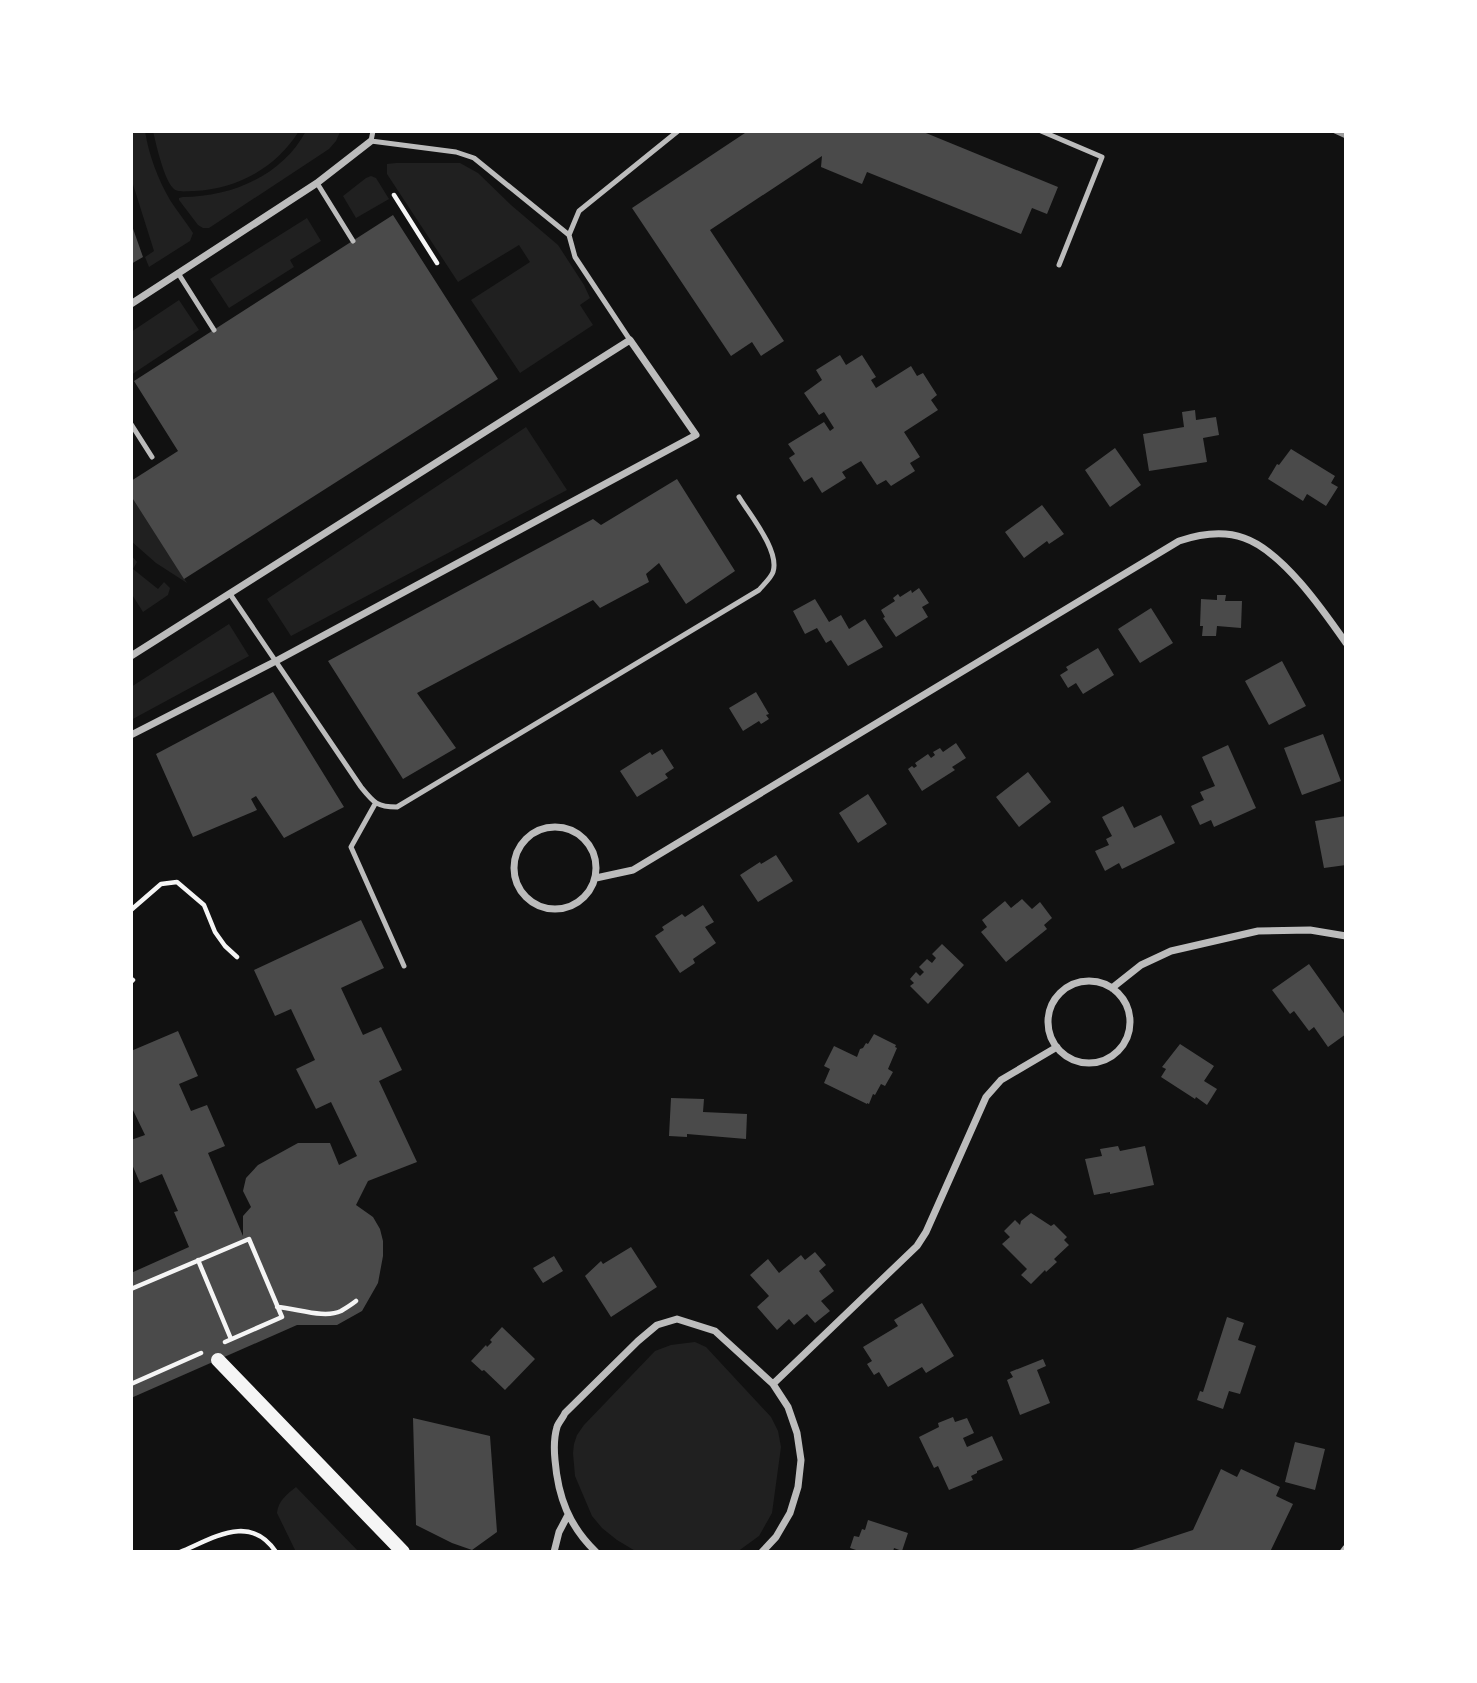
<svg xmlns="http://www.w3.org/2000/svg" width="1477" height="1683" viewBox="0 0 1477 1683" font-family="Montserrat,sans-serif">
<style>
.green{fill:#202020}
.building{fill:#4a4a4a}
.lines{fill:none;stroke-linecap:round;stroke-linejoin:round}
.path{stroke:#f5f5f5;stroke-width:4.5}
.service{stroke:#bcbcbc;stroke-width:5}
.minor{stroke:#bcbcbc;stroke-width:7}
.secondary{stroke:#f5f5f5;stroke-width:14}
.rail{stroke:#9a9a9a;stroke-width:5}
</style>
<rect width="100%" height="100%" fill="#111"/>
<path class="green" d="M 131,131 L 145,131 C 149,156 158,179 170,200 C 177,211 186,222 193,233 L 190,241 L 149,267 L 145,257 L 154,251 L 131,178 Z
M 153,131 L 299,131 C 276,168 237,189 194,191 C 187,191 177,193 173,188 C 164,179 156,144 153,131 Z
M 306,131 L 340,132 L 336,141 L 329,149 L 209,228 L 203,228 L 198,225 L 179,200 L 179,198 L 183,197 C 231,197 282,176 306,131 Z
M 396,163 L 460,163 L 478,173 L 511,205 L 558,245 L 584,285 L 590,298 L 580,305 L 593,325 L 520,373 L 471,300 L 530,262 L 519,245 L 458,282 L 387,174 L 387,164 Z
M 371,176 L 376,178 L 389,199 L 356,218 L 343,196 L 366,178 Z
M 307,218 L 321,241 L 290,260 L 294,267 L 229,308 L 210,279 Z
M 179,300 L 199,330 L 131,375 L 131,332 Z
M 526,427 L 567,490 L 291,636 L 267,599 Z
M 131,496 L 187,583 L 156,563 L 131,541 Z
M 131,555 L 137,562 L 133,569 L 158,589 L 164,582 L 170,588 L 168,595 L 143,612 L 131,593 Z
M 229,624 L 249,656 L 131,720 L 131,687 Z
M 695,1342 L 706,1347 L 771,1417 L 778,1431 L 781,1447 L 772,1513 L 759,1536 L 737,1552 L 637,1552 L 617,1540 L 602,1528 L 592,1516 L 575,1476 L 573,1453 L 574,1444 L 577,1435 L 584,1425 L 655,1351 L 671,1345 Z
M 296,1487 L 359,1552 L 296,1552 L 277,1513 C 278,1501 287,1494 296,1487 Z"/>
<path class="building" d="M 748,131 L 921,131 L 1058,187 L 1047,214 L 1032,208 L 1021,234 L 867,172 L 862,184 L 821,167 L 822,156 L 710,230 L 784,341 L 761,356 L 752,342 L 731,356 L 632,208 Z
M 393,215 L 498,379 L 184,579 L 131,496 L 131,481 L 178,451 L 134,381 Z
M 131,223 L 143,257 L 131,264 Z
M 840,355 L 846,365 L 862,355 L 876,377 L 871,380 L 876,388 L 911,366 L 917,376 L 923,373 L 937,395 L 931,400 L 938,410 L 904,432 L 920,457 L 910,463 L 915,471 L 891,486 L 886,480 L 877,485 L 861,461 L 842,472 L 846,478 L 822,493 L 812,477 L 804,482 L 789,458 L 795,454 L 788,444 L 824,422 L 830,431 L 834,428 L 824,412 L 819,415 L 804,393 L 822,380 L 816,370 Z
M 1195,410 L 1196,420 L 1216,417 L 1219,435 L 1203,438 L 1207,462 L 1149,471 L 1143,434 L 1184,427 L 1182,412 Z
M 1115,448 L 1141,485 L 1110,507 L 1085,470 Z
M 1291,449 L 1335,476 L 1331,483 L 1338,487 L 1326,506 L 1307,494 L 1303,501 L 1268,479 L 1277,464 L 1279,465 Z
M 677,479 L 735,571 L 686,604 L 659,563 L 646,574 L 649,582 L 600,608 L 593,600 L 417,693 L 456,748 L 403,779 L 328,661 L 593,519 L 601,525 Z
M 1042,505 L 1064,534 L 1049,544 L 1047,541 L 1024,558 L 1005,532 Z
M 919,588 L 929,603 L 922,607 L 928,617 L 896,637 L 883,618 L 885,617 L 881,610 L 895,601 L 893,598 L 898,594 L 900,597 L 911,590 L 912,593 Z
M 1217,595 L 1226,595 L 1225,601 L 1242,601 L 1241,628 L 1217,626 L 1216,636 L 1202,636 L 1203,626 L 1200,626 L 1201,599 L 1217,600 Z
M 815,599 L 829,622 L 841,615 L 849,629 L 865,619 L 883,647 L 848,666 L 831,640 L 826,643 L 817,628 L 805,634 L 793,611 Z
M 1151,608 L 1173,643 L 1140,663 L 1118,629 Z
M 1098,648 L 1114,675 L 1083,694 L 1076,683 L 1068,688 L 1060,675 L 1068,670 L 1066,667 Z
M 1282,661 L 1306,706 L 1269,725 L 1245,681 Z
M 273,692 L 344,807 L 284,838 L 256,796 L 251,799 L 257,810 L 193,837 L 156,754 Z
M 756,692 L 769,714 L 766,715 L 769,719 L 761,724 L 759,721 L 743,731 L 729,708 Z
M 1323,734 L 1341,781 L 1302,795 L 1284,748 Z
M 956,743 L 966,758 L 952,767 L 955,770 L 922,791 L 908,769 L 912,766 L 914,768 L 917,766 L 915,763 L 928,754 L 931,758 L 935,755 L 933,752 L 940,748 L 943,752 Z
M 1228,745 L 1256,808 L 1214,827 L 1211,820 L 1200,825 L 1191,806 L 1204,800 L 1200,792 L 1215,786 L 1202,757 Z
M 662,749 L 674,768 L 665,774 L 668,778 L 637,797 L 620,771 L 650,752 L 652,755 Z
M 1028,772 L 1051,802 L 1019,827 L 996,797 Z
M 868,794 L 887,824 L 858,843 L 839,813 Z
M 1123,806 L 1134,828 L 1161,815 L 1175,843 L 1122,869 L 1119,863 L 1105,871 L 1095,851 L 1109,845 L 1106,839 L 1112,836 L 1102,817 Z
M 1346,816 L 1346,865 L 1324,868 L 1315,821 Z
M 776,855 L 793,881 L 758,902 L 740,875 L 760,862 L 761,864 Z
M 1022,899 L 1032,909 L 1040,902 L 1052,918 L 1044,925 L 1047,929 L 1006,962 L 981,932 L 987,927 L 982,920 L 1005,901 L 1011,908 Z
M 703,905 L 714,922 L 705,927 L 716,943 L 693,959 L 695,963 L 680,973 L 655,936 L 664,930 L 662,927 L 682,914 L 685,917 Z
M 361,920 L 384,968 L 341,988 L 363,1035 L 381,1027 L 402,1070 L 379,1081 L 417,1162 L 368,1181 L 356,1205 L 373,1217 L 380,1229 L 383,1241 L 383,1256 L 378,1283 L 362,1311 L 337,1325 L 297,1325 L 131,1398 L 131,1273 L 189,1247 L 174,1212 L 178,1211 L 162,1174 L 140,1183 L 131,1162 L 131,1140 L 145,1135 L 131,1106 L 131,1051 L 178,1031 L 198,1076 L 179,1084 L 191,1111 L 207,1105 L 225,1146 L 208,1153 L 243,1236 L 243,1216 L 251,1207 L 243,1191 L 246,1178 L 258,1165 L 298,1143 L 330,1143 L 339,1165 L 357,1156 L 331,1102 L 316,1109 L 296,1069 L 315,1060 L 291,1009 L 275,1016 L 254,970 Z
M 942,944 L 964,965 L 928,1004 L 910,986 L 914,983 L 910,979 L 916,972 L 920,976 L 924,972 L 919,967 L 927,959 L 932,963 L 936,958 L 932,954 Z
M 1309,964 L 1346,1016 L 1346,1034 L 1328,1047 L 1314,1027 L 1309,1031 L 1294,1011 L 1290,1014 L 1272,990 Z
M 874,1034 L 896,1045 L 895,1047 L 897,1048 L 888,1069 L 893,1072 L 885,1086 L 881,1084 L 875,1095 L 873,1094 L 869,1104 L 867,1103 L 867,1104 L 824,1083 L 830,1069 L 824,1066 L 834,1046 L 857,1057 L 860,1049 L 863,1048 L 866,1043 L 868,1044 Z
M 1180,1044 L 1214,1066 L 1204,1081 L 1217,1089 L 1207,1105 L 1196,1097 L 1195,1099 L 1161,1077 L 1166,1069 L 1162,1067 Z
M 671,1098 L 704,1099 L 703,1112 L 747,1114 L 746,1139 L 687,1134 L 687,1137 L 669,1136 Z
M 1118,1146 L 1120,1151 L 1145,1146 L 1154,1185 L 1110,1194 L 1110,1192 L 1094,1195 L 1085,1159 L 1102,1156 L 1100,1149 Z
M 1031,1213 L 1051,1226 L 1054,1224 L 1067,1237 L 1064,1240 L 1069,1245 L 1054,1259 L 1057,1262 L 1046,1272 L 1045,1270 L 1031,1284 L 1021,1275 L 1027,1269 L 1002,1244 L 1010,1237 L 1004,1231 L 1015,1220 L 1020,1225 L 1021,1221 Z
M 631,1247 L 657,1287 L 611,1317 L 585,1276 L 601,1261 L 603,1264 Z
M 815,1252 L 826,1265 L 819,1271 L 834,1291 L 821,1301 L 830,1311 L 815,1323 L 807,1314 L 794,1325 L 789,1319 L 777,1330 L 757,1307 L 769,1296 L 750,1275 L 768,1259 L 779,1273 L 801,1255 L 805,1260 Z
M 554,1256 L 563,1271 L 543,1283 L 533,1268 Z
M 922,1303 L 954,1356 L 926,1373 L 922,1367 L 888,1387 L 879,1372 L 874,1375 L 867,1364 L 872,1361 L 863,1347 L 898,1326 L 894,1320 Z
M 1227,1317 L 1244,1323 L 1238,1340 L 1256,1346 L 1240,1394 L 1229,1391 L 1223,1409 L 1197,1400 L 1200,1391 L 1203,1392 Z
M 502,1327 L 535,1359 L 505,1390 L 484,1370 L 482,1371 L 471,1361 L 486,1345 L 487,1347 L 492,1342 L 490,1340 Z
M 1043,1359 L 1046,1366 L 1037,1370 L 1050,1403 L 1020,1415 L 1007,1380 L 1013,1377 L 1010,1372 Z
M 953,1417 L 955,1422 L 967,1418 L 974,1433 L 963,1438 L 967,1447 L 992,1436 L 1003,1460 L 977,1471 L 977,1473 L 971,1476 L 973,1480 L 949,1490 L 938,1466 L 934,1468 L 919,1437 L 939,1427 L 938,1423 Z
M 413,1418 L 490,1436 L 497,1532 L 472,1550 L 452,1543 L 416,1525 Z
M 1295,1442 L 1325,1449 L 1315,1490 L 1285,1482 Z
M 1221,1469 L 1237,1477 L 1241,1469 L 1280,1487 L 1276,1496 L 1293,1504 L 1270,1552 L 1133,1552 L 1132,1550 L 1193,1530 Z
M 868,1520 L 908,1533 L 902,1551 L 894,1548 L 893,1552 L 855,1552 L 856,1550 L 850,1548 L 854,1536 L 859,1537 L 862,1529 L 865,1530 Z"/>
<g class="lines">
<path class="path" d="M 394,195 L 437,263
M 131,910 L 161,884 L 177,882 L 204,905 L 215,932 L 225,946 L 237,957
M 131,982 L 133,980
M 198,1260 L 231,1339
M 131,1289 L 249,1239 L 282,1317 L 225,1342
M 277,1307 C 296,1308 324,1319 341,1311 C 346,1308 351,1305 356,1301
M 131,1384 L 201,1353
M 180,1552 C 214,1538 250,1513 276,1552"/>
<path class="service" d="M 373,131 L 371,141 L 456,152 L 474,158 L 569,235
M 1041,131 L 1102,157 L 1059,265
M 317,183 L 353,241
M 178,273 L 214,330
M 630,340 L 575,257 L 569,235 L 579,211 L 678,131
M 131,424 L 152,457
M 230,594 L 361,787 C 374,803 377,807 397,807 L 759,590 C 763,585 771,578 773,572 C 780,551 750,515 739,497
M 375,804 L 351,847 L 404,966"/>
<path class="minor" d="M 131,304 L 317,183 L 371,141
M 131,656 L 630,340 L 696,435 L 276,661 L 131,735
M514 868a41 41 0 1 1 82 0a41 41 0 1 1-82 0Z
M 596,878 L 633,870 L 1179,541 C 1200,534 1222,530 1244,538 C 1282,551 1323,610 1346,643
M1048 1022a41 41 0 1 1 82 0a41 41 0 1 1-82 0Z
M 1112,988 L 1141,965 L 1171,951 L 1258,931 L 1310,930 L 1346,936
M 773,1384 L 917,1246 L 926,1232 L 986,1097 L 1001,1080 L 1057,1047
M 554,1552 L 559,1532 L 568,1515
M 596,1552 C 569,1526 558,1497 555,1460 C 554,1450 554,1437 557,1427 C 558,1423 563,1418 565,1413 L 638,1341 L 657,1325 L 677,1319 L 715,1331 L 773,1384 L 788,1407 L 797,1433 L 801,1460 L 798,1487 L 790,1513 L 776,1537 L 762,1552
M 1343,1552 L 1346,1548"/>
<path class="secondary" d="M 218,1360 L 403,1552"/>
<path class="rail" d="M 1335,131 L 1346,136"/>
</g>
<rect width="1477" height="1683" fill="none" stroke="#ffffff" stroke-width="266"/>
</svg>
